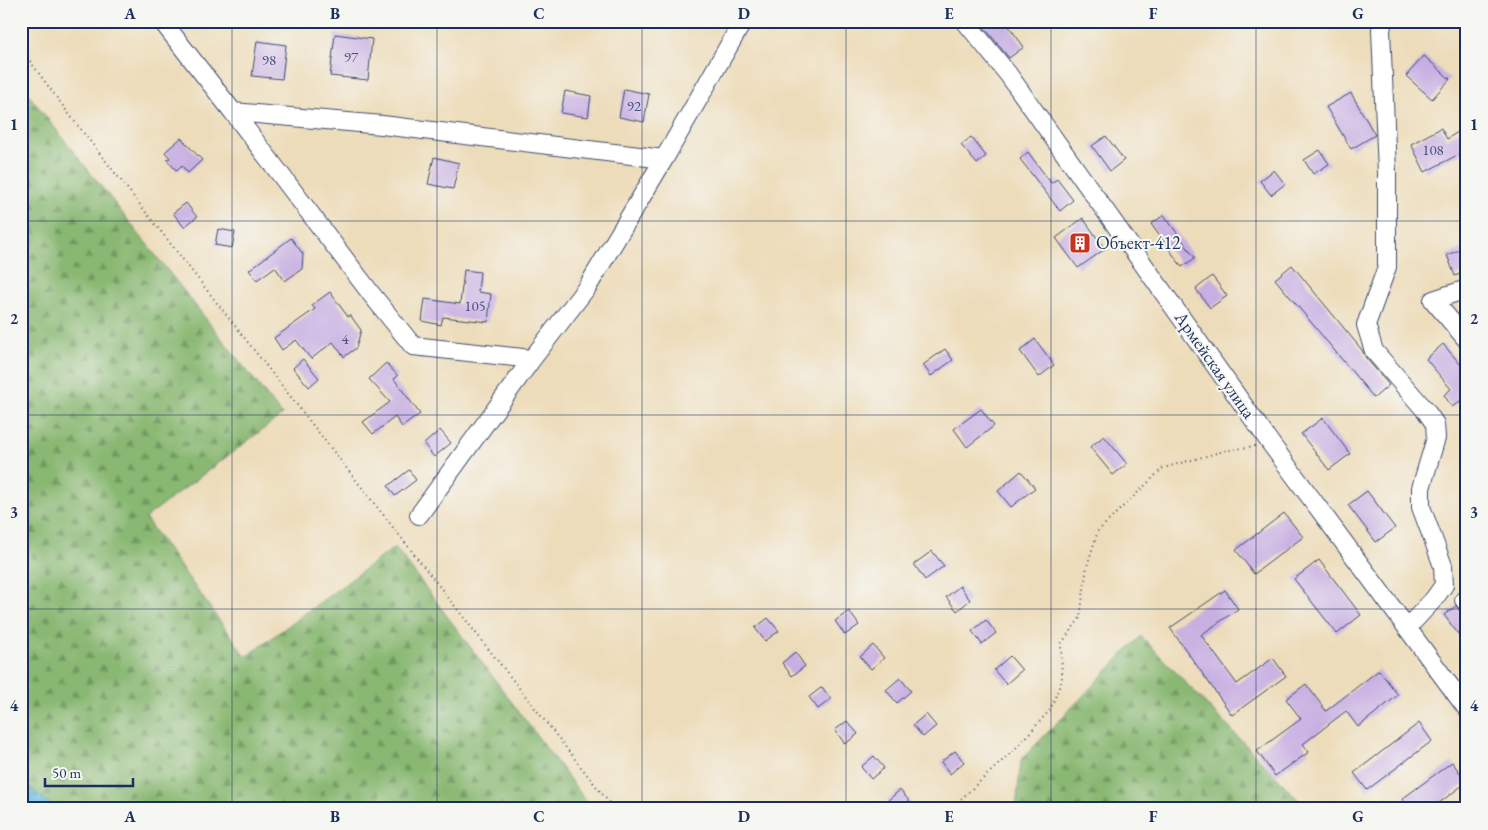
<svg xmlns="http://www.w3.org/2000/svg" width="1488" height="830" viewBox="0 0 1488 830" font-family="'EB Garamond',serif">
<style>
.forest{fill:url(#forest-firs);stroke:#527468}
.water{fill:url(#water-waves);stroke:#3e759e}
.building{fill:#c8afe2}
.lines{fill:none;stroke-linecap:round;stroke-linejoin:round}
.minor-casing{stroke:#3a496c;stroke-width:20}
.path{stroke:#3a496c;stroke-width:2;stroke-dasharray:1 4;stroke-linecap:butt}
.minor{stroke:#fff;stroke-width:18}
.grid{fill:none;stroke:#1b2f5e;stroke-width:1;stroke-opacity:0.55}
.labels{text-anchor:middle;stroke-width:4;stroke-linejoin:round;paint-order:stroke}
.number-label{font-size:15px;fill:#464f7f}
.poi-label{font-size:18px;fill:#1b2f5e;stroke:#f6f6f2;text-anchor:start}
.street-label{font-size:18px;fill:#1b2f5e;stroke:#f6f6f2}
.neatline{fill:none;stroke:#1b2f5e;stroke-width:2}
.grid-label{font-size:16px;text-anchor:middle;font-weight:bold;fill:#1b2f5e}
</style>
<defs>
<pattern id="forest-firs" width="22" height="20" patternUnits="userSpaceOnUse" patternTransform="scale(1.25)"><rect width="22" height="20" fill="#89b872"/><path d="M5 1l3.5 6h-7zM16 11l3.5 6h-7z" fill="#6f9661"/></pattern>
<pattern id="water-waves" width="16" height="10" patternUnits="userSpaceOnUse" patternTransform="scale(1.25)"><rect width="16" height="10" fill="#61bbdf"/><path d="M0 5q4-4 8 0t8 0" fill="none" stroke="#4f98b8"/></pattern>
</defs>
<rect width="100%" height="100%" fill="#f6f6f2"/>
<filter id="ink" filterUnits="userSpaceOnUse"><feTurbulence type="fractalNoise" baseFrequency=".02" numOctaves="2"/><feDisplacementMap in="SourceGraphic" scale="10" xChannelSelector="R" yChannelSelector="G"/><feConvolveMatrix kernelMatrix="1 2 1 2 8 2 1 2 1" color-interpolation-filters="sRGB"/></filter>
<filter id="wash" filterUnits="userSpaceOnUse"><feTurbulence type="fractalNoise" baseFrequency=".0096" numOctaves="4" result="noise"/><feDisplacementMap in="SourceGraphic" scale="20" xChannelSelector="R" yChannelSelector="G"/><feGaussianBlur stdDeviation="1.12" result="paint"/><feColorMatrix in="noise" values="0 0 0 0 0 0 0 0 0 0 0 0 0 0 0 0 0 1.4 0 .05"/><feComposite in="paint" operator="in"/></filter>
<g filter="url(#wash)">
<rect width="100%" height="100%" fill="#eddcb9"/>
<path class="forest" d="M 21,85 L 282,415 L 145,518 L 246,657 L 395,547 L 592,809 L 57,809 L 21,782 Z
M 1141,636 L 1307,809 L 1016,809 L 1021,760 Z
M 1387,797 L 1399,809 L 1365,809 Z"/>
<path class="water" d="M 21,782 L 56,808 L 57,809 L 21,809 Z"/>
<g id="blocks">
<path class="building" d="M 979,21 L 1005,21 L 1024,47 L 1009,58 Z
M 335,34 L 372,39 L 368,80 L 330,76 Z
M 257,41 L 286,45 L 282,79 L 252,76 Z
M 1424,56 L 1450,79 L 1432,99 L 1406,76 Z
M 624,89 L 649,94 L 644,122 L 619,117 Z
M 565,91 L 591,96 L 588,117 L 561,113 Z
M 1351,93 L 1375,135 L 1351,149 L 1326,107 Z
M 1467,126 L 1467,150 L 1425,172 L 1411,144 L 1441,128 L 1447,139 Z
M 1106,136 L 1124,160 L 1110,171 L 1092,146 Z
M 971,137 L 986,156 L 977,164 L 961,145 Z
M 181,138 L 202,160 L 188,173 L 182,166 L 177,171 L 167,160 L 170,158 L 165,152 Z
M 1320,150 L 1329,164 L 1313,174 L 1304,160 Z
M 1028,152 L 1051,183 L 1057,179 L 1073,200 L 1060,211 L 1020,159 Z
M 434,157 L 459,163 L 453,189 L 428,184 Z
M 1274,170 L 1285,184 L 1271,195 L 1260,181 Z
M 186,203 L 197,217 L 184,227 L 173,213 Z
M 1164,215 L 1195,258 L 1182,267 L 1151,224 Z
M 1083,218 L 1105,249 L 1078,268 L 1056,238 Z
M 218,229 L 235,232 L 232,248 L 215,245 Z
M 291,238 L 303,254 L 302,269 L 285,281 L 275,267 L 257,280 L 249,270 Z
M 1467,247 L 1467,271 L 1455,276 L 1447,255 Z
M 1292,265 L 1362,350 L 1366,358 L 1389,385 L 1374,398 L 1275,279 Z
M 464,270 L 480,272 L 478,292 L 491,294 L 488,322 L 443,317 L 441,325 L 422,321 L 425,299 L 460,304 Z
M 1212,276 L 1227,296 L 1210,308 L 1196,289 Z
M 330,292 L 348,317 L 350,315 L 361,330 L 356,348 L 344,357 L 333,342 L 311,359 L 296,340 L 282,350 L 274,338 L 315,309 L 312,305 Z
M 1035,339 L 1054,365 L 1039,377 L 1020,351 Z
M 1443,344 L 1467,372 L 1467,396 L 1452,407 L 1444,395 L 1451,389 L 1426,359 Z
M 945,349 L 953,360 L 931,376 L 923,365 Z
M 303,359 L 319,378 L 309,387 L 293,368 Z
M 386,363 L 398,376 L 394,379 L 420,414 L 402,427 L 395,417 L 373,434 L 363,422 L 390,402 L 369,379 Z
M 981,409 L 994,426 L 967,447 L 954,429 Z
M 1323,418 L 1350,454 L 1329,470 L 1301,434 Z
M 440,430 L 451,443 L 434,457 L 424,444 Z
M 1104,436 L 1127,464 L 1113,475 L 1090,447 Z
M 409,470 L 416,480 L 395,496 L 388,486 Z
M 1021,471 L 1035,488 L 1011,507 L 998,491 Z
M 1367,491 L 1395,528 L 1376,542 L 1348,505 Z
M 1284,513 L 1303,537 L 1254,574 L 1236,550 Z
M 932,551 L 944,566 L 925,580 L 914,564 Z
M 1319,560 L 1361,615 L 1337,634 L 1294,579 Z
M 960,586 L 970,600 L 957,611 L 946,597 Z
M 1225,590 L 1238,609 L 1201,635 L 1237,684 L 1273,658 L 1286,676 L 1232,715 L 1170,628 Z
M 1456,606 L 1460,611 L 1467,613 L 1467,646 L 1444,615 Z
M 849,611 L 859,625 L 845,635 L 835,621 Z
M 768,618 L 779,631 L 765,641 L 755,628 Z
M 986,620 L 996,633 L 982,644 L 972,631 Z
M 873,645 L 884,658 L 871,669 L 860,657 Z
M 795,652 L 805,666 L 792,676 L 782,663 Z
M 1010,656 L 1022,670 L 1006,684 L 994,670 Z
M 1379,670 L 1398,695 L 1358,727 L 1346,711 L 1303,744 L 1309,752 L 1275,776 L 1257,751 L 1301,719 L 1286,699 L 1306,684 L 1326,711 Z
M 900,678 L 911,691 L 897,703 L 886,690 Z
M 822,687 L 831,699 L 818,709 L 809,697 Z
M 926,714 L 936,726 L 923,737 L 913,725 Z
M 847,721 L 858,734 L 845,744 L 835,730 Z
M 1419,723 L 1432,741 L 1367,790 L 1354,773 Z
M 955,751 L 964,762 L 950,774 L 941,762 Z
M 874,756 L 884,768 L 871,779 L 861,767 Z
M 1452,762 L 1467,782 L 1431,809 L 1410,809 L 1402,799 Z
M 900,790 L 911,803 L 904,809 L 894,809 L 887,801 Z"/>
</g>
</g>
<g filter="url(#ink)">
<use href="#blocks" fill-opacity="0" stroke="#3a496c" stroke-width="1"/>
<g class="lines">
<g class="minor-casing">
<path id="minor" d="M 162,21 L 233,112 L 382,125 L 664,159 L 743,21
M 965,21 L 1008,74 L 1271,444 L 1467,709
M 1383,21 L 1381,30 L 1387,172 L 1387,267 L 1366,325 L 1374,351 L 1426,411 L 1435,424 L 1436,438 L 1421,488 L 1421,507 L 1443,566 L 1444,585 L 1434,599 L 1407,628
M 233,112 L 372,295 L 413,346 L 532,359 L 588,286 L 664,159
M 1467,289 L 1433,300 L 1467,340
M 419,515 L 532,359
M 1464,600 L 1467,603"/>
</g>
<path class="path" d="M 21,49 L 68,113 L 614,809
M 950,809 L 1015,749 L 1050,710 L 1062,680 L 1061,644 L 1080,618 L 1087,566 L 1098,531 L 1163,468 L 1224,451 L 1255,446"/>
<use href="#minor" class="minor"/>
</g>
</g>
<path class="grid" d="M 232,21 L 232,809M 437,21 L 437,809M 642,21 L 642,809M 846,21 L 846,809M 1051,21 L 1051,809M 1256,21 L 1256,809M 21,221 L 1467,221M 21,415 L 1467,415M 21,609 L 1467,609"/>
<defs>
<g id="building-square" transform="scale(1.125)"><rect x="-9" y="-9" width="18" height="18" rx="4" fill="#c8321e" stroke="#f6f6f2"/><path d="M-4-6H4V6H1V3H-1V6H-4ZM-2.5-4.3h1.7v1.8h-1.7ZM.8-4.3h1.7v1.8H.8ZM-2.5-1h1.7V.8h-1.7ZM.8-1h1.7V.8H.8Z" fill="#fff"/></g>
</defs>
<g fill-rule="evenodd">
<use href="#building-square" x="1080" y="243"/>
</g>
<g class="labels">
<g class="number-label">
<text x="351" y="62">97</text>
<text x="269" y="65">98</text>
<text x="634" y="111">92</text>
<text x="1433" y="155">108</text>
<text x="475" y="311">105</text>
<text x="345" y="344">4</text>
</g>
<g class="poi-label">
<text x="1096" y="249">Объект-412</text>
</g>
<g class="street-label">
<text transform="translate(1215 365) rotate(55)" y="6">Армейская улица</text>
</g>
</g>
<rect width="1488" height="830" fill="none" stroke="#f6f6f2" stroke-width="55"/>
<path d="M45 778v8h88v-8" fill="none" stroke="#1b2f5e" stroke-width="2.5"/>
<text x="52" y="778" font-size="15" fill="#1b2f5e" stroke="#f6f6f2" stroke-width="4" paint-order="stroke">50 m</text>
<rect x="28" y="28" width="1432" height="774" class="neatline"/>
<g class="grid-label">
<text x="130" y="19">A</text>
<text x="335" y="19">B</text>
<text x="539" y="19">C</text>
<text x="744" y="19">D</text>
<text x="949" y="19">E</text>
<text x="1153" y="19">F</text>
<text x="1358" y="19">G</text>
<text x="14" y="130">1</text>
<text x="1474" y="130">1</text>
<text x="14" y="324">2</text>
<text x="1474" y="324">2</text>
<text x="14" y="518">3</text>
<text x="1474" y="518">3</text>
<text x="14" y="711">4</text>
<text x="1474" y="711">4</text>
<text x="130" y="822">A</text>
<text x="335" y="822">B</text>
<text x="539" y="822">C</text>
<text x="744" y="822">D</text>
<text x="949" y="822">E</text>
<text x="1153" y="822">F</text>
<text x="1358" y="822">G</text>
</g>
</svg>
